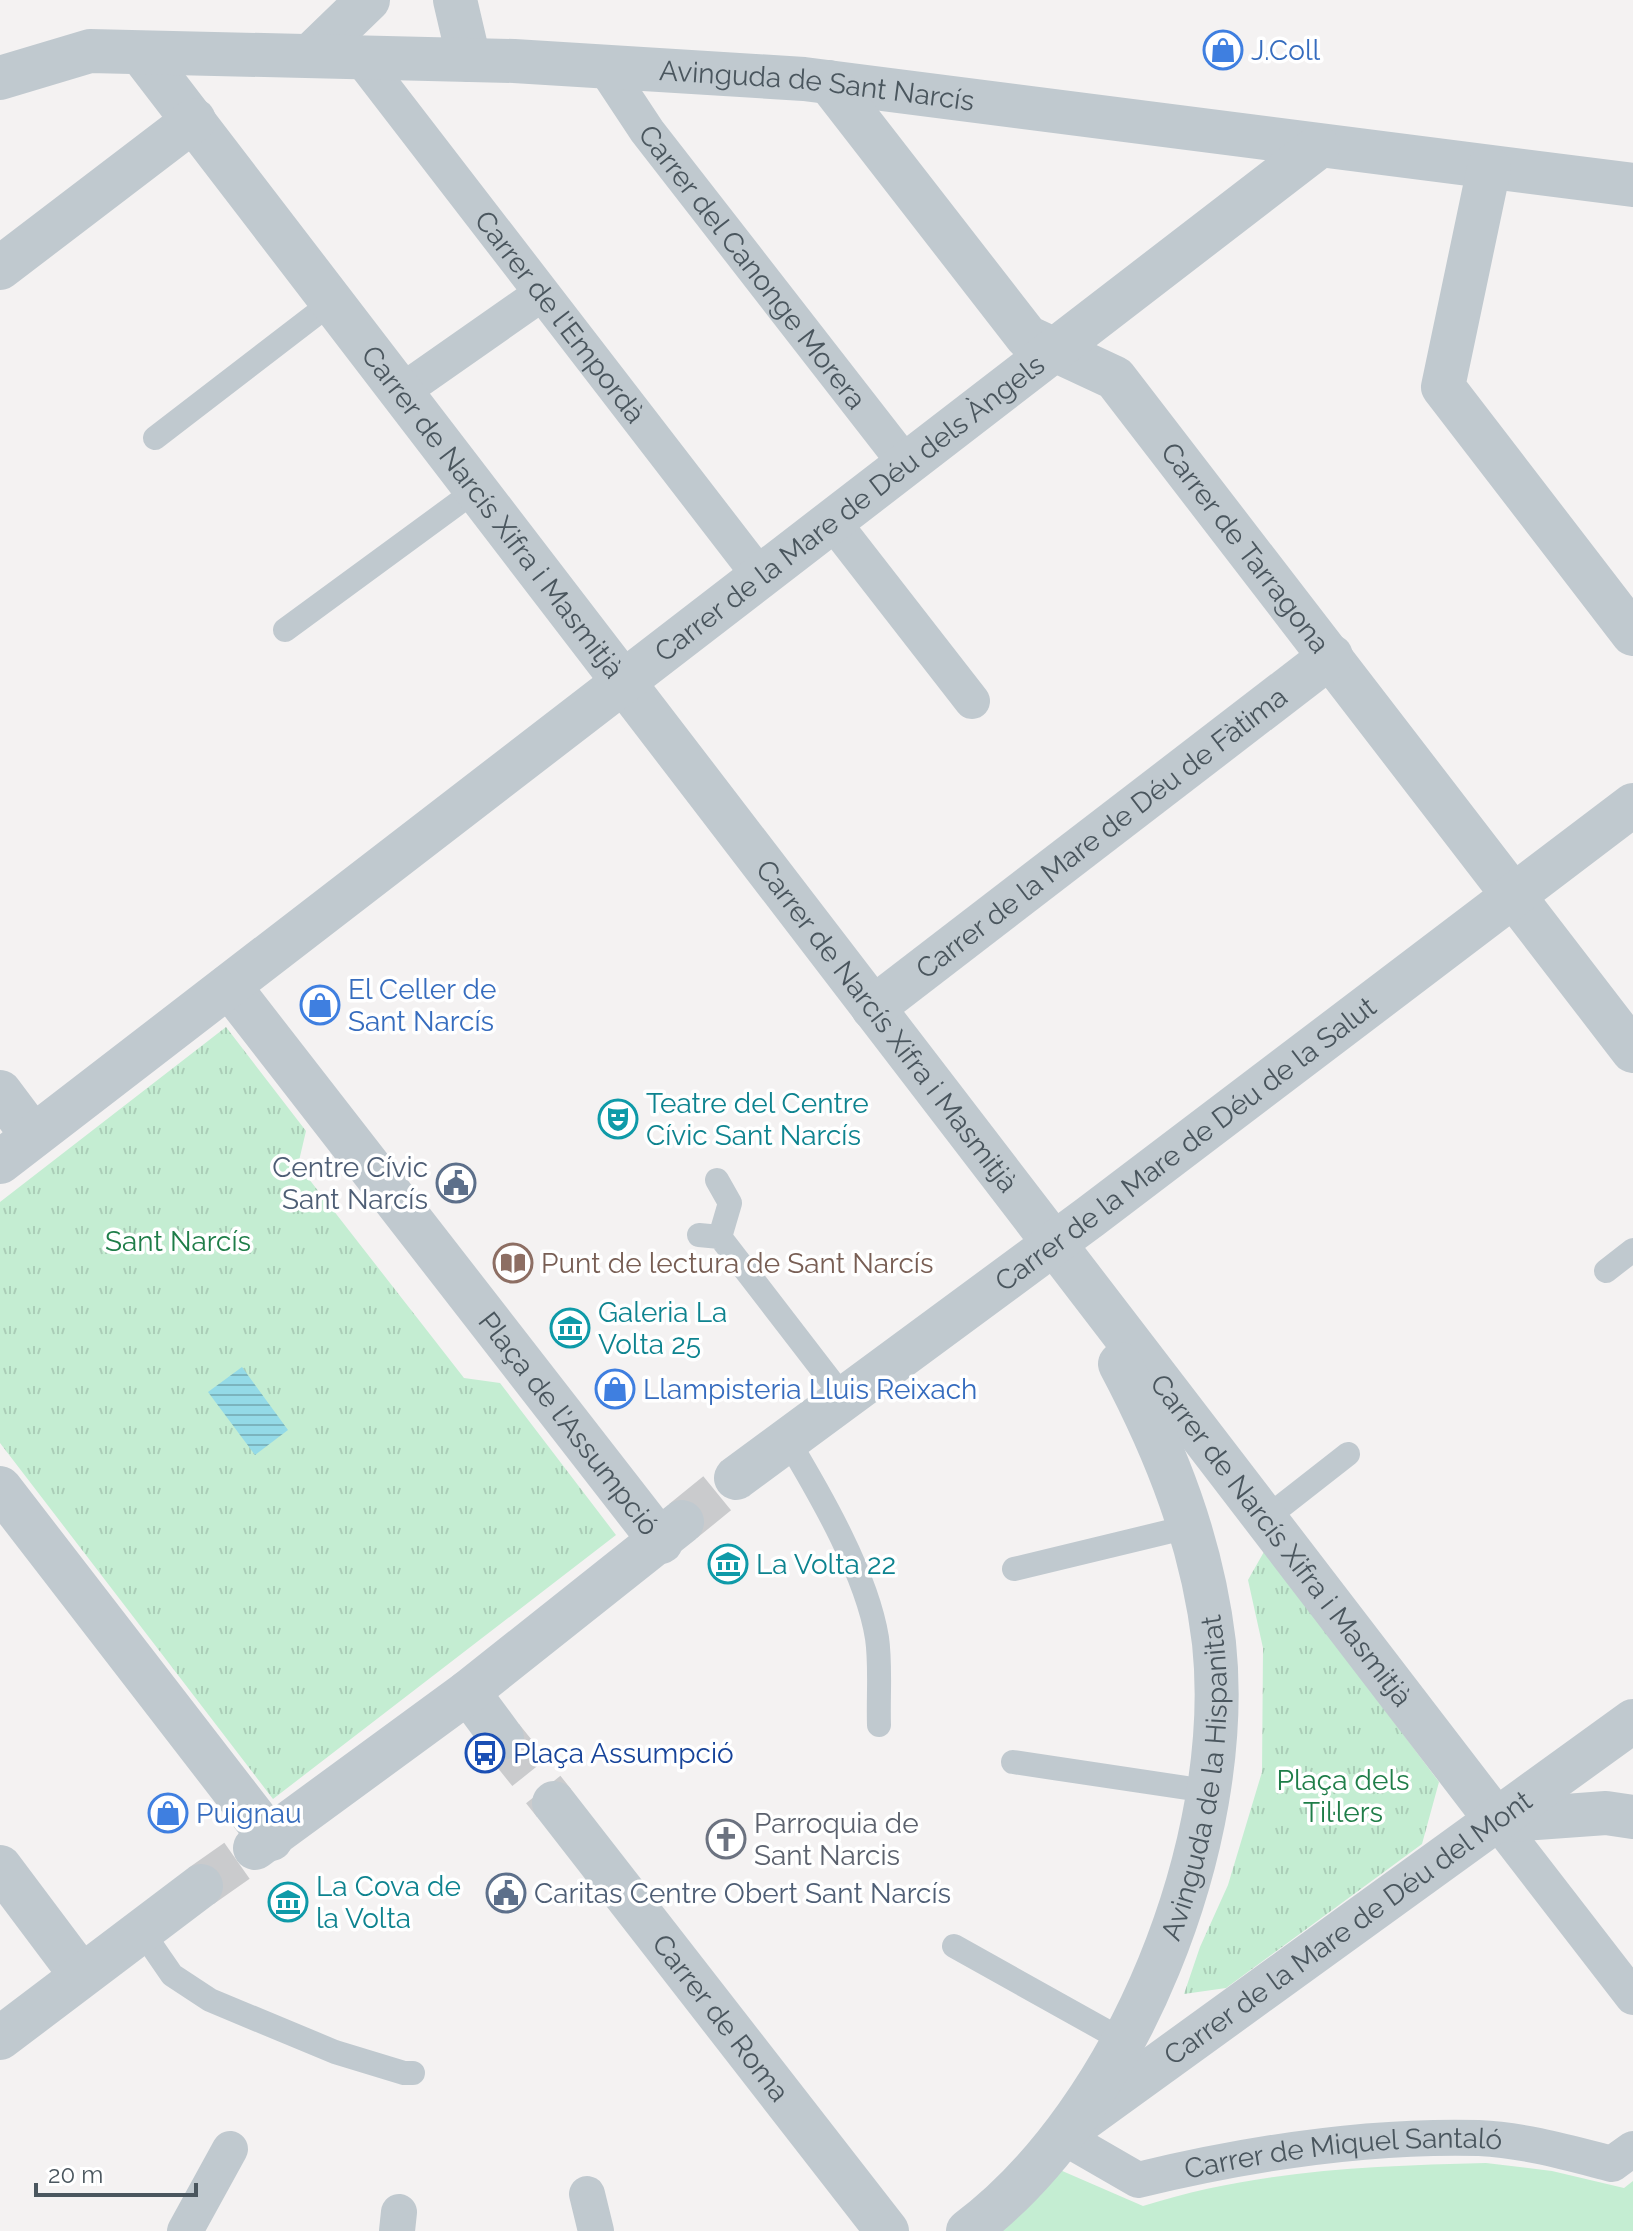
<svg xmlns="http://www.w3.org/2000/svg" width="1633" height="2231" viewBox="0 0 1633 2231" font-family="Raleway,sans-serif">
<style>
.green{fill:#c4edd2}
.park{fill:url(#park-tufts)}
.water{fill:url(#water-rules)}
.lines{fill:none;stroke-linecap:round;stroke-linejoin:round}
.minor-tunnel{stroke:#cacbcd;stroke-width:44;stroke-dasharray:44 22;stroke-linecap:butt}
.service{stroke:#c0c9cf;stroke-width:24}
.pedestrian{stroke:#c0c9cf;stroke-width:36}
.minor{stroke:#c0c9cf;stroke-width:44}
.labels{text-anchor:middle;stroke-width:7;stroke-linejoin:round;paint-order:stroke}
.shop-label{font-size:28px;fill:#366cbe;stroke:#fff;text-anchor:start}
.street-label{font-size:28px;fill:#4a565e;stroke:#fff}
.culture-label{font-size:28px;fill:#0d838f;stroke:#fff;text-anchor:start}
.service-label{font-size:28px;fill:#4e5e75;stroke:#fff;text-anchor:end}
.park-label{font-size:28px;fill:#1e7d48;stroke:#fff}
.education-label{font-size:28px;fill:#785e54;stroke:#fff;text-anchor:start}
.transit-label{font-size:28px;fill:#164399;stroke:#fff;text-anchor:start}
.worship-label{font-size:28px;fill:#5b616d;stroke:#fff;text-anchor:start}
</style>
<defs>
<pattern id="park-tufts" width="24" height="20" patternUnits="userSpaceOnUse" patternTransform="scale(2)"><rect width="24" height="20" fill="#c4edd2"/><path d="M3 7l-1-3M5 7V3M7 7l1-3M15 17l-1-3M17 17v-4M19 17l1-3" fill="none" stroke="#aacdb7"/></pattern>
<pattern id="water-rules" width="6" height="5" patternUnits="userSpaceOnUse" patternTransform="scale(2)"><rect width="6" height="5" fill="#94dae7"/><path d="M0 2.5h6" fill="none" stroke="#7bb4be"/></pattern>
</defs>
<rect width="100%" height="100%" fill="#f4f2f2"/>
<path class="green" d="M 1486,2163 L 1552,2171 L 1624,2188 L 1633,2181 L 1633,2231 L 997,2231 L 1060,2170 L 1143,2206 C 1256,2170 1370,2166 1486,2163 Z"/>
<path class="park" d="M 226,1027 L 306,1131 L 298,1165 L 464,1378 L 500,1383 L 616,1535 L 273,1799 L 0,1443 L 0,1202 Z
M 1265,1550 L 1439,1782 L 1422,1844 L 1226,1988 L 1184,1994 L 1200,1947 L 1228,1885 L 1262,1772 L 1263,1648 L 1248,1580 Z"/>
<path class="water" d="M 242,1367 L 288,1430 L 255,1455 L 208,1392 Z"/>
<g class="lines">
<path class="minor-tunnel" d="M 683,1521 L 736,1478
M 502,1738 L 554,1803
M 201,1886 L 255,1848"/>
<path class="service" d="M 155,438 L 332,302
M 285,630 L 476,490
M 717,1180 L 730,1203 L 720,1237
M 699,1235 L 720,1237 L 844,1398
M 1606,1271 L 1633,1250
M 787,1439 C 820,1494 867,1575 877,1638 C 881,1665 878,1697 879,1725
M 1265,1519 L 1348,1454
M 1014,1569 L 1192,1526
M 1013,1762 L 1207,1791
M 141,1930 L 172,1975 L 210,2000 L 335,2052 L 404,2073 L 413,2073
M 954,1946 L 1124,2041"/>
<g class="pedestrian">
<path id="s1" d="M 360,57 L 760,576"/>
<path id="s2" d="M 604,66 L 647,131 L 906,464"/>
<path d="M 401,392 L 541,294"/>
<path d="M 832,521 L 972,701"/>
<path d="M 1497,1821 L 1633,1997"/>
<path id="s3" d="M 1060,2135 L 1138,2180 C 1250,2153 1364,2135 1479,2138 C 1524,2140 1569,2153 1612,2164 L 1633,2149"/>
<path d="M 587,2194 L 596,2231"/>
<path d="M 185,2231 L 230,2149"/>
<path d="M 397,2231 L 399,2212"/>
</g>
<g class="minor">
<path d="M 455,0 L 469,60"/>
<path id="s4" d="M 141,53 L 1497,1821"/>
<path d="M 310,56 L 368,0"/>
<path id="s5" d="M 0,78 L 90,51 L 514,61 L 804,79 L 1633,185"/>
<path id="s6" d="M 829,82 L 1027,337 L 1115,378 L 1633,1051"/>
<path d="M 1489,168 L 1443,387 L 1633,634"/>
<path d="M 0,268 L 194,120"/>
<path id="s7" d="M 229,986 L 661,1542"/>
<path id="s8" d="M 873,1008 L 1331,656"/>
<path d="M 0,1092 L 33,1136"/>
<path id="s9" d="M 0,1162 L 1318,147"/>
<path id="s10" d="M 736,1478 L 1090,1217 L 1633,805"/>
<path d="M 0,1488 L 271,1839"/>
<path d="M 468,1692 L 502,1738"/>
<path id="s11" d="M 554,1803 L 887,2231"/>
<path d="M 1497,1821 L 1606,1813 L 1633,1817"/>
<path d="M 255,1848 L 468,1692 L 682,1522"/>
<path d="M 0,1867 L 81,1975"/>
<path d="M 0,2038 L 201,1886"/>
<path id="s12" d="M 1082,2120 L 1633,1721"/>
<path id="s13" d="M 968,2231 C 1128,2111 1235,1840 1214,1643 C 1202,1542 1167,1453 1120,1364"/>
</g>
</g>
<defs>
<g id="shop-ring" transform="scale(2)"><circle r="9.5" fill="#fff" stroke="#3f7fe0" stroke-width="1.5"/><path d="M-5-2.5h2.3a2.7 3.5 0 0 1 5.4 0H5L5.5 6h-11ZM-1.5-2.5h3a1.5 2.3 0 0 0-3 0Z" fill="#3f7fe0"/></g>
<g id="theatre-ring" transform="scale(2)"><circle r="9.5" fill="#fff" stroke="#0f9aa8" stroke-width="1.5"/><path d="M-5-5.5Q0-4 5-5.5V0Q5 5 0 6Q-5 5-5 0ZM-3.3-2.5H-1v1.5H-3.3ZM1-2.5H3.3v1.5H1ZM-2.8 1Q0 5.5 2.8 1Z" fill="#0f9aa8"/></g>
<g id="civic-ring" transform="scale(2)"><circle r="9.5" fill="#fff" stroke="#5c6f8a" stroke-width="1.5"/><path d="M-.6-6.5H3V-4.5H.6V-3L4-1V1h2V6H-6V1h2V-1L-.6-3ZM-1.2 2.5V6h2.4V2.5Z" fill="#5c6f8a"/></g>
<g id="library-ring" transform="scale(2)"><circle r="9.5" fill="#fff" stroke="#8d6e63" stroke-width="1.5"/><path d="M-6-4Q-3-5.5-.7-3.5V5Q-3 3-6 4ZM6-4Q3-5.5 .7-3.5V5Q3 3 6 4Z" fill="#8d6e63"/></g>
<g id="museum-ring" transform="scale(2)"><circle r="9.5" fill="#fff" stroke="#0f9aa8" stroke-width="1.5"/><path d="M0-6L6-3V-2H-6V-3ZM-5-1h2V3h-2ZM-1-1h2V3h-2ZM3-1h2V3H3ZM-6 4H6V6H-6Z" fill="#0f9aa8"/></g>
<g id="bus-ring" transform="scale(2)"><circle r="9.5" fill="#fff" stroke="#1a4fb4" stroke-width="1.5"/><path d="M-5-6H5V4H4V6H2V4H-2V6H-4V4H-5ZM-3.5-4V0h7V-4ZM-3.5 1.2v1.5H-2V1.2ZM2 1.2v1.5H3.5V1.2Z" fill="#1a4fb4"/></g>
<g id="church-ring" transform="scale(2)"><circle r="9.5" fill="#fff" stroke="#6b7280" stroke-width="1.5"/><path d="M-1.2-6h2.4v3.5h3.3v2.4h-3.3V6h-2.4V-.1h-3.3v-2.4h3.3Z" fill="#6b7280"/></g>
</defs>
<g fill-rule="evenodd">
<use href="#shop-ring" x="1223" y="50"/>
<use href="#shop-ring" x="320" y="1005"/>
<use href="#theatre-ring" x="618" y="1119"/>
<use href="#civic-ring" x="456" y="1183"/>
<use href="#library-ring" x="513" y="1263"/>
<use href="#museum-ring" x="570" y="1328"/>
<use href="#shop-ring" x="615" y="1389"/>
<use href="#museum-ring" x="728" y="1564"/>
<use href="#bus-ring" x="485" y="1753"/>
<use href="#shop-ring" x="168" y="1813"/>
<use href="#church-ring" x="726" y="1839"/>
<use href="#civic-ring" x="506" y="1893"/>
<use href="#museum-ring" x="288" y="1902"/>
</g>
<g class="labels">
<g class="shop-label">
<text x="1251" y="60">J.Coll</text>
<text x="348" y="999">El Celler de<tspan x="348" dy="32">Sant Narcís</tspan></text>
<text x="643" y="1399">Llampisteria Lluis Reixach</text>
<text x="196" y="1823">Puignau</text>
</g>
<g class="street-label">
<text dy="10" stroke="none"><textPath href="#s5" startOffset="822">Avinguda de Sant Narcís</textPath></text>
<text dy="10" stroke="none"><textPath href="#s2" startOffset="250">Carrer del Canonge Morera</textPath></text>
<text dy="10" stroke="none"><textPath href="#s1" startOffset="328">Carrer de l'Empordà</textPath></text>
<text dy="10" stroke="none"><textPath href="#s9" startOffset="1072">Carrer de la Mare de Déu dels Àngels</textPath></text>
<text dy="10" stroke="none"><textPath href="#s4" startOffset="578">Carrer de Narcís Xifra i Masmitjà</textPath></text>
<text dy="10" stroke="none"><textPath href="#s6" startOffset="634">Carrer de Tarragona</textPath></text>
<text dy="10" stroke="none"><textPath href="#s8" startOffset="288">Carrer de la Mare de Déu de Fàtima</textPath></text>
<text dy="10" stroke="none"><textPath href="#s4" startOffset="1226">Carrer de Narcís Xifra i Masmitjà</textPath></text>
<text dy="10" stroke="none"><textPath href="#s10" startOffset="560">Carrer de la Mare de Déu de la Salut</textPath></text>
<text dy="10" stroke="none"><textPath href="#s7" startOffset="554">Plaça de l'Assumpció</textPath></text>
<text dy="10" stroke="none"><textPath href="#s4" startOffset="1874">Carrer de Narcís Xifra i Masmitjà</textPath></text>
<text dy="10" stroke="none"><textPath href="#s13" startOffset="524">Avinguda de la Hispanitat</textPath></text>
<text dy="10" stroke="none"><textPath href="#s12" startOffset="328">Carrer de la Mare de Déu del Mont</textPath></text>
<text dy="10" stroke="none"><textPath href="#s11" startOffset="272">Carrer de Roma</textPath></text>
<text dy="10" stroke="none"><textPath href="#s3" startOffset="298">Carrer de Miquel Santaló</textPath></text>
</g>
<g class="culture-label">
<text x="646" y="1113">Teatre del Centre<tspan x="646" dy="32">Cívic Sant Narcís</tspan></text>
<text x="598" y="1322">Galeria La<tspan x="598" dy="32">Volta 25</tspan></text>
<text x="756" y="1574">La Volta 22</text>
<text x="316" y="1896">La Cova de<tspan x="316" dy="32">la Volta</tspan></text>
</g>
<g class="service-label">
<text x="428" y="1177">Centre Cívic<tspan x="428" dy="32">Sant Narcís</tspan></text>
<text x="534" y="1903" text-anchor="start">Caritas Centre Obert Sant Narcís</text>
</g>
<g class="park-label">
<text x="178" y="1251">Sant Narcís</text>
<text x="1343" y="1790">Plaça dels<tspan x="1343" dy="32">Til·lers</tspan></text>
</g>
<g class="education-label">
<text x="541" y="1273">Punt de lectura de Sant Narcís</text>
</g>
<g class="transit-label">
<text x="513" y="1763">Plaça Assumpció</text>
</g>
<g class="worship-label">
<text x="754" y="1833">Parroquia de<tspan x="754" dy="32">Sant Narcis</tspan></text>
</g>
</g>
<path d="M36 2183v12h160v-12" fill="none" stroke="#4a565e" stroke-width="4"/>
<text x="48" y="2183" font-size="24" fill="#4a565e" stroke="#ffffff" stroke-width="6" paint-order="stroke">20 m</text>
</svg>
